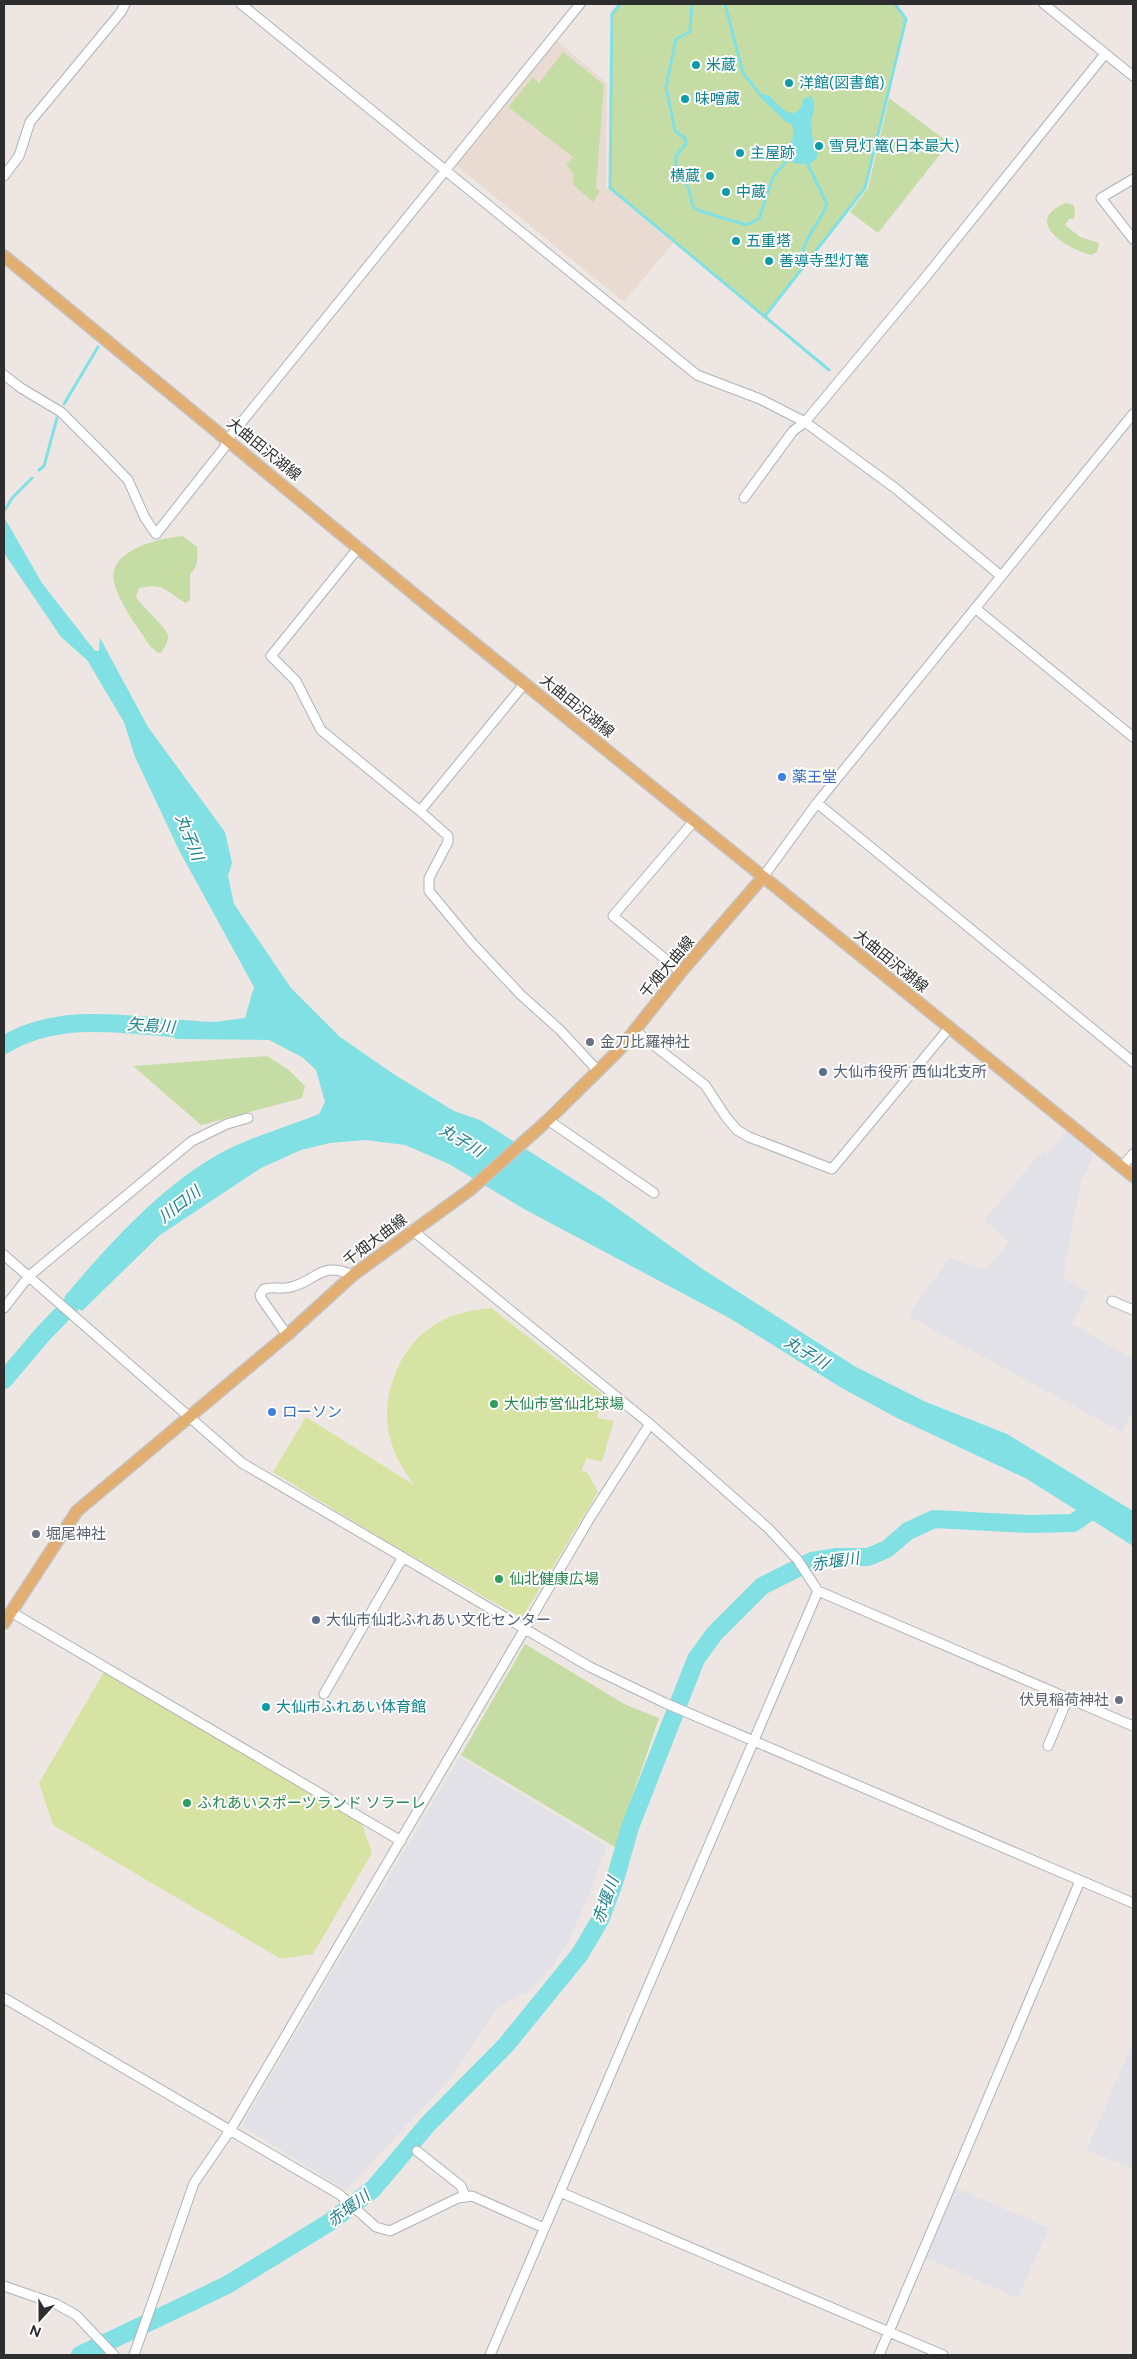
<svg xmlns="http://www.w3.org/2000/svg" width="1137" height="2359" viewBox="0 0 1137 2359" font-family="Figtree,'Noto Sans JP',sans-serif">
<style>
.industrial{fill:#e2e1e7}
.education{fill:#e9dbd1}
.green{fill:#c5dda5}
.pitch{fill:#d7e3a2}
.water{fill:#81e0e3}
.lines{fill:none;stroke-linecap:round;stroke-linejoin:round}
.stream{stroke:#81e0e3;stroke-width:3}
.river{stroke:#81e0e3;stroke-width:18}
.minor-casing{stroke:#aeb3b8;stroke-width:11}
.major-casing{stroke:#c4c4c4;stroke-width:14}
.minor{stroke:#fff;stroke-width:9}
.major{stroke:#e3ae71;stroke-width:11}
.culture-dot{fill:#0f9aa8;stroke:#fff;stroke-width:2}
.shop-dot{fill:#3f7fe0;stroke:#fff;stroke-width:2}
.worship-dot{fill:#6b7280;stroke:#fff;stroke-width:2}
.service-dot{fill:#5c6f8a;stroke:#fff;stroke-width:2}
.leisure-dot{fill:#2e9e5b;stroke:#fff;stroke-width:2}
.labels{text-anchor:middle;stroke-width:4;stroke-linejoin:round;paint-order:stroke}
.culture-label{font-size:15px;fill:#0d838f;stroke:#fff;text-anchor:start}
.street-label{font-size:15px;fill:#2e2e2e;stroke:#fff}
.shop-label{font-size:15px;fill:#366cbe;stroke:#fff;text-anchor:start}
.worship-label{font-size:15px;fill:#5b616d;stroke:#fff;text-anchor:start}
.service-label{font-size:15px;fill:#4e5e75;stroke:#fff;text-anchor:start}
.leisure-label{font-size:15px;fill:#27864d;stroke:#fff;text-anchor:start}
.water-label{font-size:16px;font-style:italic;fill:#1b808c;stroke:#fff}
</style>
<rect width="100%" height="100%" fill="#ede6e2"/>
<path class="industrial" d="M 1067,1131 L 1094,1155 L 1080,1185 L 1063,1278 L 1088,1292 L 1072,1324 L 1133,1359 L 1133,1410 L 1122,1432 L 908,1316 L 950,1257 L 978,1269 L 989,1266 L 1009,1242 L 985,1220 L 1039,1154 L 1041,1155 L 1044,1151 L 1048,1154 Z
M 460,1757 L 607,1846 L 586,1902 L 568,1942 L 550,1969 L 526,1995 L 522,1993 L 496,2010 L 447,2082 L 346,2190 L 244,2127 L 243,2123 Z
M 1133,2041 L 1133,2169 L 1087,2150 Z
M 956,2188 L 1049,2228 L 1018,2298 L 926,2258 Z"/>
<path class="education" d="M 556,40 L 607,83 L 606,187 L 673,243 L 624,302 L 456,165 Z"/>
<path class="green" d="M 620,4 L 895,4 L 906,19 L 865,188 L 765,316 L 610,188 L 612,14 Z
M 563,52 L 604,85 L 596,188 L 600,191 L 593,202 L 572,184 C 575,175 573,172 566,165 L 573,157 L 508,107 L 533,77 L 539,83 Z
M 889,98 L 949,143 L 878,233 L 850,212 L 868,188 Z
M 1066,203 L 1073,205 L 1075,209 L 1074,219 L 1069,219 L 1065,225 L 1080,237 L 1099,243 L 1097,252 L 1091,255 C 1067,249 1021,221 1066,203 Z
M 183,536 L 197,547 C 198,558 198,567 190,574 L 190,600 L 186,603 C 166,592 165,582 139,588 L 136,597 C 142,607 169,629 168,637 C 168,642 164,648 162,652 L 158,653 L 150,646 C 138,627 119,604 114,582 C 107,550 160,538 183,536 Z
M 267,1056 L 289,1070 L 305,1086 L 302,1098 L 201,1125 L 133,1066 Z
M 525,1644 L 626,1705 L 659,1718 L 615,1847 L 461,1755 Z"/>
<path class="pitch" d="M 491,1308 L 603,1395 L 597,1418 L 614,1421 L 602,1462 L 587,1458 L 581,1471 L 587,1472 L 598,1492 L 522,1618 L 384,1540 L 273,1472 L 306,1417 L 414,1485 C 404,1470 396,1460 391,1441 C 379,1403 396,1351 430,1328 C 448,1315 468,1310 491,1308 Z
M 104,1672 L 361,1822 L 372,1853 L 313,1954 L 281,1959 L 53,1825 L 39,1783 Z"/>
<path class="water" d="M 759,93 L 770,96 C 779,108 799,126 803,99 L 811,96 C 818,107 812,113 811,124 C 811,132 814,141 814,149 L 818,152 L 817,158 L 808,165 L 794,163 L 788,159 C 787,146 798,136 791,124 L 786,122 L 760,97 Z
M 4,517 L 42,583 L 95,651 L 99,651 L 100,638 L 148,727 L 225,832 L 232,863 L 228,876 L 234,904 L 291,988 L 340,1037 L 395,1075 L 454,1111 L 480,1120 L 603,1198 L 704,1270 L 856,1367 L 926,1402 L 1007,1434 L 1133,1511 L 1133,1546 L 1027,1479 L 897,1418 L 840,1387 L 731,1319 L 524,1209 L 449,1164 L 405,1145 L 365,1140 L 330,1143 L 301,1150 L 261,1168 L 160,1235 L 82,1311 L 64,1297 C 111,1242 170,1175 237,1145 C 264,1133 292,1125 319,1114 L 325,1102 L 316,1070 L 302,1057 L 269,1040 L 175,1039 L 172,1020 L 214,1022 L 245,1018 L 254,987 L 180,852 L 135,757 L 124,722 L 87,660 L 61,637 L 4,553 Z"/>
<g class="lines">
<path class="stream" d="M 620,4 L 612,14 L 610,188 L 829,370
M 692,4 L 690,32 L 676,39 L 666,87 L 675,131 L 685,138 L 686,144 L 676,156 L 676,173 L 688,186 L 693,207 L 700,211 L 747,225 L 759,219 L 773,177 L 788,159
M 725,4 L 743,73 L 759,93
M 808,165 L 827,204 C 821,221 808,233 803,250 L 809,260
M 765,316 L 865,188 L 906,19 L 895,4
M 64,404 L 98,347
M 39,470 L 44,466 L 57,418
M 4,511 L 13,497 L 32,478"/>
<path class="river" d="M 4,1045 C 61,1010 133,1026 196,1030
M 4,1380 L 42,1335 L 89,1286
M 80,2355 L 227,2285 L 330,2222 L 373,2189 L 428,2124 L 506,2045 L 580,1954 L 600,1920 L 615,1880 L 630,1827 L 696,1659 L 715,1633 L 762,1586 L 812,1561 L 837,1557 L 868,1557 L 887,1549 L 908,1531 L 934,1519 L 1028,1524 L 1073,1523 L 1097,1507"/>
<g class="minor-casing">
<path id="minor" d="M 241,4 L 697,375 L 760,399 L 805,422 L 895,488 L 1001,576
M 1044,4 L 1133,76
M 4,176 L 19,156 L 30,122 L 121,12 L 125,4
M 1133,179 L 1101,198 L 1133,239
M 4,375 L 21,388 L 61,412 L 102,453 L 128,480 L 145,518 L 156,534 L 224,448 L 228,439 L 580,4
M 744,498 L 793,431 L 805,422 L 924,279 L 1105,54
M 359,547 L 271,656 L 296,681 L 321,730 L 420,811 L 525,683
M 975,608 L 1133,737
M 817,803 L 1133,1062
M 420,811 L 448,836 L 448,842 L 429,878 L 429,891 L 473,944 L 521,995 L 560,1030 L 598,1071
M 763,877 L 817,803 L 1133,414
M 681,972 L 613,916 L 694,821
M 634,1030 L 705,1085 L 726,1117 L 737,1130 L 749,1137 L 832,1169 L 949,1028
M 548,1120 L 654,1193
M 1122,1167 L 1133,1154
M 412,1230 L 650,1424 L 769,1529 L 797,1559 L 818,1591 L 1133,1726
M 4,1255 L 242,1463 L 590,1667 L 665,1703 L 1133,1903
M 1112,1301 L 1133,1310
M 4,1308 L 29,1276 L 192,1141 L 227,1124 L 248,1118
M 287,1335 L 261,1298 L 260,1295 L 264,1289 C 273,1286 282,1290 291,1287 C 319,1280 319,1261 353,1275
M 11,1612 L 401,1841
M 324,1694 L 403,1557
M 1048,1746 L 1068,1698
M 4,1998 L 339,2194 L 376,2227 L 390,2231 L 458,2198 L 472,2196 L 544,2228
M 417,2151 L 461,2186 L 465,2196
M 560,2192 L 943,2355
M 4,2286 L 56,2304 L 76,2315 L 114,2355
M 134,2355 L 194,2183 L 231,2129 L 591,1516 L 650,1424
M 490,2355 L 818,1591
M 879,2355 L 1080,1881"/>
</g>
<g class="major-casing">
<path id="major" d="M 4,256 L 426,604 L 1133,1176
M 4,1623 L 77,1511 L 287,1335 L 353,1275 L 471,1189 L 548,1120 L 619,1050 L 681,972 L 763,877"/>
</g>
<use href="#minor" class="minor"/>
<use href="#major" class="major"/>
</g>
<g class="culture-dot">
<circle cx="696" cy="65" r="5"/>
<circle cx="789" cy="83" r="5"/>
<circle cx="685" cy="99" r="5"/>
<circle cx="819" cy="146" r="5"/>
<circle cx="740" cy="153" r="5"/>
<circle cx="710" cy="176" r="5"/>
<circle cx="726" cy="192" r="5"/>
<circle cx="736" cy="241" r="5"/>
<circle cx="769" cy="261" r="5"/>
<circle cx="266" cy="1707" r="5"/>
</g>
<g class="shop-dot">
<circle cx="782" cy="777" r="5"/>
<circle cx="272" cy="1412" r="5"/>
</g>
<g class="worship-dot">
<circle cx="590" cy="1042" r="5"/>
<circle cx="36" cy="1534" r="5"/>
<circle cx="1119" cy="1700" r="5"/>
</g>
<g class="service-dot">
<circle cx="823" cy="1072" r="5"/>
<circle cx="316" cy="1620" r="5"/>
</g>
<g class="leisure-dot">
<circle cx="494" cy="1404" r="5"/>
<circle cx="499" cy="1579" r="5"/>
<circle cx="187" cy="1803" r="5"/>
</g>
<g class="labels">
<g class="culture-label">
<text x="706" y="70">米蔵</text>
<text x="799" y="88">洋館(図書館)</text>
<text x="695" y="104">味噌蔵</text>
<text x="829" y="151">雪見灯篭(日本最大)</text>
<text x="750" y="158">主屋跡</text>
<text x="700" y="181" text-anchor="end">横蔵</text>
<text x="736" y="197">中蔵</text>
<text x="746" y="246">五重塔</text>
<text x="779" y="266">善導寺型灯篭</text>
<text x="276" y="1712">大仙市ふれあい体育館</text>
</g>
<g class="street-label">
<text transform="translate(264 449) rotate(39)" y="5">大曲田沢湖線</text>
<text transform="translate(577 706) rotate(39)" y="5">大曲田沢湖線</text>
<text transform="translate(891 961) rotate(39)" y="5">大曲田沢湖線</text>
<text transform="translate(667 967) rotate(-50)" y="5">千畑大曲線</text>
<text transform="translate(375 1240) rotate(-37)" y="5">千畑大曲線</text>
</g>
<g class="shop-label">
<text x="792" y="782">薬王堂</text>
<text x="282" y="1417">ローソン</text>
</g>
<g class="worship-label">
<text x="600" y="1047">金刀比羅神社</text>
<text x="46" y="1539">堀尾神社</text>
<text x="1109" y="1705" text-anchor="end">伏見稲荷神社</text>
</g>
<g class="service-label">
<text x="833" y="1077">大仙市役所 西仙北支所</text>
<text x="326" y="1625">大仙市仙北ふれあい文化センター</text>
</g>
<g class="leisure-label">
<text x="504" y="1409">大仙市営仙北球場</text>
<text x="509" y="1584">仙北健康広場</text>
<text x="197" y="1808">ふれあいスポーツランド ソラーレ</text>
</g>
<g class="water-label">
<text transform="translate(190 837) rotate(68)" y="6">丸子川</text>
<text transform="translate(151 1025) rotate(4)" y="6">矢島川</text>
<text transform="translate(462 1140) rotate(31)" y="6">丸子川</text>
<text transform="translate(179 1204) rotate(-38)" y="6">川口川</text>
<text transform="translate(807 1352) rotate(31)" y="6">丸子川</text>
<text transform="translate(835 1561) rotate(-8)" y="6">赤堰川</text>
<text transform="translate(605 1900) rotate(-70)" y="6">赤堰川</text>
<text transform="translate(348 2208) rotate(-37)" y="6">赤堰川</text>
</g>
</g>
<rect width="1137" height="2359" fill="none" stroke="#2e2e2e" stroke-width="10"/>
<g transform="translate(40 2319) rotate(201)" stroke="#ffffff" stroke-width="4" paint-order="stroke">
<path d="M0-4L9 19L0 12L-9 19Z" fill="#2e2e2e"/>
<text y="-8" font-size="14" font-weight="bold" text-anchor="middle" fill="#2e2e2e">N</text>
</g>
</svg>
